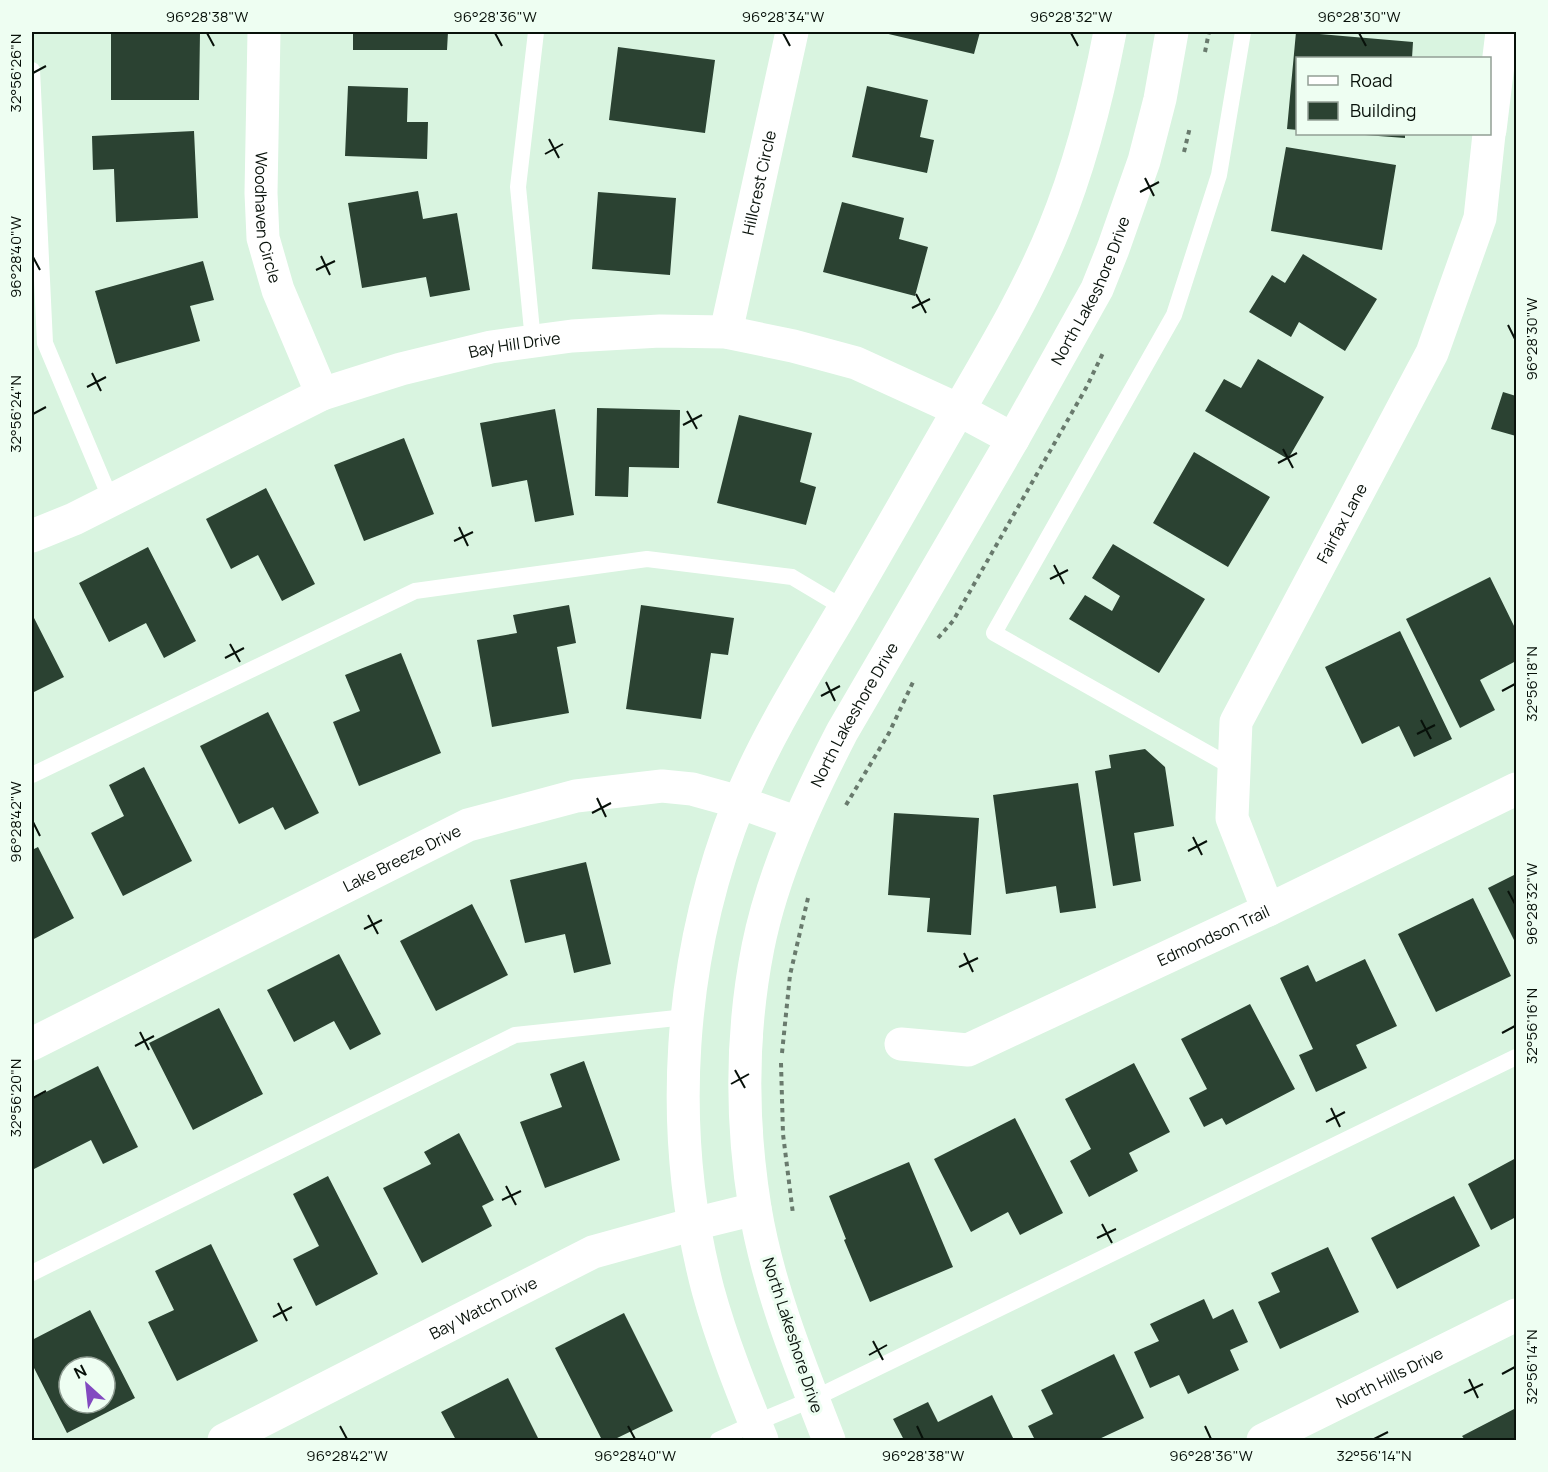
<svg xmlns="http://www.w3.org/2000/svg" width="1548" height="1472" viewBox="0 0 1548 1472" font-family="Manrope,sans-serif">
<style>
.building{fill:#2b4232;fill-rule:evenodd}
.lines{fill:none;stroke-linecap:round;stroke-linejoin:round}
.path{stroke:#697a6d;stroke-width:4;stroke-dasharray:4.5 4.5;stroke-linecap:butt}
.lane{stroke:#fff;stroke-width:16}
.street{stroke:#fff;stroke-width:33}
.secondary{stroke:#fff;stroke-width:33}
.ticks{fill:none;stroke:#08110a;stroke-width:2}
.labels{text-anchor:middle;stroke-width:6;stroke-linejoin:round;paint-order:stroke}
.street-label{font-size:16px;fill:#08110a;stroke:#eefef2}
.neatline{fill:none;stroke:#08110a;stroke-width:2}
.ticks-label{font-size:15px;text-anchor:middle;fill:#08110a}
</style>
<rect width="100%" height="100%" fill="#d9f4e0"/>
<path class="building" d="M 111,32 L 200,32 L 199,100 L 111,100 Z
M 353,32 L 448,32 L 447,50 L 353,50 Z
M 880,32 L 980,32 L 974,54 Z
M 1296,32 L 1413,42 L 1412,58 L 1298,58 L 1298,130 L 1287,129 Z
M 618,47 L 715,60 L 705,133 L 609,120 Z
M 348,86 L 408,88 L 407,122 L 428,122 L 427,159 L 345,156 Z
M 867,86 L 928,100 L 920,137 L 934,140 L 927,173 L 852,157 Z
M 194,131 L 198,218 L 116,222 L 114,169 L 93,170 L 92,136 Z
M 1365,134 L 1405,134 L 1405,138 L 1365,135 Z
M 1286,147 L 1396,165 L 1382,250 L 1271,231 Z
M 418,191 L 423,219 L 457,213 L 470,290 L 430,297 L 426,277 L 362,288 L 348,203 Z
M 598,192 L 676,198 L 670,275 L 592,269 Z
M 842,202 L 904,218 L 899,239 L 928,247 L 915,296 L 823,272 Z
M 1303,254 L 1377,299 L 1345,351 L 1299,322 L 1291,337 L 1249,312 L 1272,275 L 1285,283 Z
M 203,261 L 214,300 L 190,306 L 200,341 L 116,364 L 95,291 Z
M 1258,359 L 1324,397 L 1288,459 L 1205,411 L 1224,379 L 1241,388 Z
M 1503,392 L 1516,396 L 1516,436 L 1491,429 Z
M 597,408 L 680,410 L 679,468 L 629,467 L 628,497 L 595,496 Z
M 555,409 L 574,515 L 535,522 L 527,480 L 492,487 L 480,423 Z
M 739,415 L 812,433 L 800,482 L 816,487 L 806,525 L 717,503 Z
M 404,438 L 434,514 L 364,541 L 334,465 Z
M 1194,452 L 1270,497 L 1228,567 L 1153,523 Z
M 266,488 L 315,584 L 282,601 L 258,555 L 231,569 L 206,519 Z
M 1113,544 L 1205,599 L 1159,673 L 1069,619 L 1085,595 L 1112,611 L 1120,596 L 1092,578 Z
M 148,547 L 196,641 L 164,658 L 146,623 L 109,642 L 79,583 Z
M 1490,577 L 1516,630 L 1516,661 L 1480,680 L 1495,710 L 1460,728 L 1406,619 Z
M 569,605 L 576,643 L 557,647 L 569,713 L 492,727 L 477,640 L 517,633 L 513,615 Z
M 641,605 L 734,618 L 728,655 L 711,653 L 701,719 L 626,709 Z
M 32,614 L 64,677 L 32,693 Z
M 1400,631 L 1452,739 L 1414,757 L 1399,726 L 1362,744 L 1325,667 Z
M 401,653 L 441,753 L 359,786 L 333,722 L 360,711 L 345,675 Z
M 268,712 L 319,813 L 285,830 L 273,807 L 239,824 L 200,746 Z
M 1145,749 L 1165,767 L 1174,826 L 1134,833 L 1141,881 L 1113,886 L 1095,771 L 1111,768 L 1109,755 Z
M 144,767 L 192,861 L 123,896 L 91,833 L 124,816 L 109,785 Z
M 1078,783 L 1096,908 L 1060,913 L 1056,886 L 1006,894 L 993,795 Z
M 894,813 L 979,818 L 971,935 L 927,932 L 930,898 L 888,895 Z
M 38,847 L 74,918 L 32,940 L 32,850 Z
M 586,862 L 611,964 L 574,973 L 565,934 L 525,943 L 510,880 Z
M 1516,874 L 1516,944 L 1488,888 Z
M 1473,898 L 1511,976 L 1436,1012 L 1398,934 Z
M 472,904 L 508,975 L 436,1011 L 400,941 Z
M 339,954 L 381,1034 L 350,1050 L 334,1021 L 294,1042 L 267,990 Z
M 1365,959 L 1397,1026 L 1356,1045 L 1367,1068 L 1316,1092 L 1299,1055 L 1313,1049 L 1280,978 L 1308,965 L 1316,982 Z
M 1250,1004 L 1295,1089 L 1226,1125 L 1222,1118 L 1204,1127 L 1189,1098 L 1207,1089 L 1181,1039 Z
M 219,1008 L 263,1094 L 193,1130 L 149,1043 Z
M 584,1061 L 620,1160 L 545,1188 L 520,1122 L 562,1107 L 550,1074 Z
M 1134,1063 L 1170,1132 L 1129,1153 L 1138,1171 L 1089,1197 L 1070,1161 L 1091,1149 L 1065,1099 Z
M 98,1066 L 138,1147 L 103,1164 L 91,1140 L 34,1169 L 32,1163 L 32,1099 Z
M 1015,1118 L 1063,1213 L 1020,1235 L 1008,1212 L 971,1232 L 934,1159 Z
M 459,1133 L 494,1200 L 482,1206 L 492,1226 L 422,1263 L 383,1188 L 431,1164 L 424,1152 Z
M 1516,1158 L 1516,1217 L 1491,1230 L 1468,1184 Z
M 909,1162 L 953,1267 L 870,1302 L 844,1240 L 846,1239 L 829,1196 Z
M 328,1176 L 378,1274 L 316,1306 L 293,1259 L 319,1246 L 293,1194 Z
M 1454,1196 L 1480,1246 L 1397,1289 L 1371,1238 Z
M 211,1244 L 258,1341 L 177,1381 L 148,1322 L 174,1310 L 155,1271 Z
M 1328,1247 L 1359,1312 L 1280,1349 L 1258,1302 L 1280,1292 L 1271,1273 Z
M 1204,1299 L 1213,1319 L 1233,1309 L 1248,1342 L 1230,1350 L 1239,1370 L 1188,1394 L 1179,1375 L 1150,1388 L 1134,1352 L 1159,1341 L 1150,1324 Z
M 90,1310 L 135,1398 L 67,1433 L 32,1364 L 32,1340 ZM 69,1367 L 105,1367 L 105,1403 L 69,1403 Z
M 624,1313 L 673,1411 L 613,1440 L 602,1440 L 555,1348 Z
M 1114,1354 L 1144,1418 L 1097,1440 L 1035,1440 L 1028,1426 L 1053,1414 L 1041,1390 Z
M 508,1378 L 539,1440 L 456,1440 L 441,1412 Z
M 992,1395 L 1014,1440 L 904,1440 L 893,1419 L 928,1402 L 938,1422 Z
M 1516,1408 L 1516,1440 L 1465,1440 L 1462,1436 Z"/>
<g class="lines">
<path class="path" d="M 1205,52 L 1209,32
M 1184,152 L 1190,127
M 938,638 L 953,621 L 1086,388 L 1104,351
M 846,805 L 889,733 L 914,680
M 782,1053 L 790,975 L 808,898
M 781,1063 L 783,1134 L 793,1214"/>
<path class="lane" d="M 32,70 L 45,343 L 111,500
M 533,341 L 518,187 L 536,32
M 1234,768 L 994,633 L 1174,315 L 1219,175 L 1243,32
M 32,775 L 415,591 L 647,559 L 792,577 L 844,608
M 32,1273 L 515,1035 L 686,1017
M 718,1440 L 755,1423 L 813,1399 L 1516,1057"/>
<g class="street">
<path id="s1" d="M 264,32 L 261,193 L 263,238 L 278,290 L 322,394"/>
<path d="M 1490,130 L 1502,32"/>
<path id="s2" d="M 726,332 L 792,32"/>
<path id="s3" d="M 32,536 L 74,519 L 322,394 L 401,369 L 491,347 L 572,336 L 660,331 L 726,332 L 793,346 L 856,363 L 959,410 L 1013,439"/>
<path id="s4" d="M 1268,910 L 1232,818 L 1236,722 L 1432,353 L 1480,218 L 1489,134"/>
<path id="s5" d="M 32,1044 L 468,825 L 576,796 L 662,786 L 692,789 L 739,802 L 798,823"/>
<path id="s6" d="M 901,1044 L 968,1050 L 1268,910 L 1516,789"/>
<path id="s7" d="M 224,1440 L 593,1252 L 694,1224 L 755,1209"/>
<path id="s8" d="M 1263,1440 L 1516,1315"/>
</g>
<g class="secondary">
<path d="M 762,1440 C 742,1391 722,1341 708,1290 C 666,1130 678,957 739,803 C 765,738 808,670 844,609 C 881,546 917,482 954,418 C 990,356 1027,295 1054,229 C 1080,166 1097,99 1110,32"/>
<path id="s9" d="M 829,1440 C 800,1366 768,1287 755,1208 C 741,1121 741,1033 758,947 C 773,872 807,800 842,732 L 1013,439 L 1097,289 L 1113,249 L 1144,161 L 1160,99 L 1172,32"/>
</g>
</g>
<path class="ticks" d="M 207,33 L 214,46M 495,33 L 502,46M 783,33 L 790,46M 1071,33 L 1078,46M 1359,33 L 1366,46M 33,73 L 46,66M 549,139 L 559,158M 545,154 L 563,144M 1145,178 L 1154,196M 1140,192 L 1159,182M 321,256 L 330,275M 33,257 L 40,270M 316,270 L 335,261M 916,294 L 926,313M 912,308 L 930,299M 1508,325 L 1515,339M 92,373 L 101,391M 87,387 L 106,377M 687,411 L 697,429M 33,414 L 46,407M 683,425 L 702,415M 1283,449 L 1293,468M 1278,463 L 1297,453M 459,527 L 468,546M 454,541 L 473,532M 1054,565 L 1064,584M 1050,579 L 1068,570M 230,644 L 240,662M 225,658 L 244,648M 826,682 L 835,701M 1502,691 L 1515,684M 821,696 L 840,686M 1421,720 L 1431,739M 1417,734 L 1435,725M 597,798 L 606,817M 592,813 L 611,803M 33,822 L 40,836M 1193,837 L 1202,855M 1188,851 L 1207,841M 1508,891 L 1515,904M 368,915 L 378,934M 364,929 L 382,920M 964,953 L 973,972M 959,967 L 978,958M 140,1032 L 149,1050M 1502,1033 L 1515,1026M 135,1046 L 154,1036M 735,1070 L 745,1088M 731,1084 L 749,1074M 33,1098 L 46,1091M 1331,1108 L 1340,1127M 1326,1122 L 1345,1112M 506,1186 L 516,1205M 502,1200 L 521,1191M 1102,1224 L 1112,1243M 1097,1238 L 1116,1229M 278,1303 L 287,1321M 273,1317 L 292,1307M 873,1341 L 883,1360M 869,1355 L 887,1345M 1502,1374 L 1515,1367M 1469,1379 L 1478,1398M 1464,1393 L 1483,1384M 340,1426 L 347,1439M 628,1426 L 635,1439M 917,1426 L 923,1439M 1205,1426 L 1211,1439M 1374,1439 L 1388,1432"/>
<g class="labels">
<g class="street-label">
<text dy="6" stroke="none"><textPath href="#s2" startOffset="153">Hillcrest Circle</textPath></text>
<text dy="6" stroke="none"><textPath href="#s1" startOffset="186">Woodhaven Circle</textPath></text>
<text dy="6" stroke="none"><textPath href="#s9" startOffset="1245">North Lakeshore Drive</textPath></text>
<text dy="6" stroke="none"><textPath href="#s3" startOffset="522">Bay Hill Drive</textPath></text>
<text dy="6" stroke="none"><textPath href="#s4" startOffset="420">Fairfax Lane</textPath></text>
<text dy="6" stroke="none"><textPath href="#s9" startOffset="759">North Lakeshore Drive</textPath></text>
<text dy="6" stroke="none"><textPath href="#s5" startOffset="414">Lake Breeze Drive</textPath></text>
<text dy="6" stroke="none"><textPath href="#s6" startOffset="338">Edmondson Trail</textPath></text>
<text dy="6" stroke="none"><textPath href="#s7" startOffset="291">Bay Watch Drive</textPath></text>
<text transform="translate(793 1335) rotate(72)" y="6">North Lakeshore Drive</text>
<text dy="6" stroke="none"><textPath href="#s8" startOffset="141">North Hills Drive</textPath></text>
</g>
</g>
<rect width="1548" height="1472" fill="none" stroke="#eefef2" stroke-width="66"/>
<rect x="1296" y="57" width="195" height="78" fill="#eefef2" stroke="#929f95" stroke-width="1.5"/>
<rect x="1308" y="76" width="30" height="9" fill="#ffffff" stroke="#929f95" stroke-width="1.5"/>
<text x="1350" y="87" font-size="18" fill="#08110a">Road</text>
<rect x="1308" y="102" width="30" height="18" fill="#2b4232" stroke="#929f95" stroke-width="1.5"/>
<text x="1350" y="117" font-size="18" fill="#08110a">Building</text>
<g transform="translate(87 1385) rotate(333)"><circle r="28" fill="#eefef2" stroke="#929f95" stroke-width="1.5"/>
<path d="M0-4.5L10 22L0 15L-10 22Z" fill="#8249c0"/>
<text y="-9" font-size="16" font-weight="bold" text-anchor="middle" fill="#08110a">N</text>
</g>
<rect x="33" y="33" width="1482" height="1406" class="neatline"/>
<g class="ticks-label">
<text x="207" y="22">96°28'38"W</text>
<text x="495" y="22">96°28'36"W</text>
<text x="783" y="22">96°28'34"W</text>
<text x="1071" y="22">96°28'32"W</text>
<text x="1359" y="22">96°28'30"W</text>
<text transform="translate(16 73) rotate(-90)" y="5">32°56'26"N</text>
<text transform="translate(16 257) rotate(-90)" y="5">96°28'40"W</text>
<text transform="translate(1532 339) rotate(-90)" y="5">96°28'30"W</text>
<text transform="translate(16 414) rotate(-90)" y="5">32°56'24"N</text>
<text transform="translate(1532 684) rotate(-90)" y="5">32°56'18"N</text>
<text transform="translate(16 822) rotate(-90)" y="5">96°28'42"W</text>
<text transform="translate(1532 904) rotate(-90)" y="5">96°28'32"W</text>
<text transform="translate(1532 1026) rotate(-90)" y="5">32°56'16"N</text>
<text transform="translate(16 1098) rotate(-90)" y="5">32°56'20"N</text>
<text transform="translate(1532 1367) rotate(-90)" y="5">32°56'14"N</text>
<text x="347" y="1461">96°28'42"W</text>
<text x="635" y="1461">96°28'40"W</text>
<text x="923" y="1461">96°28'38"W</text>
<text x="1211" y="1461">96°28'36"W</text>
<text x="1374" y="1461">32°56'14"N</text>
</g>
</svg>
